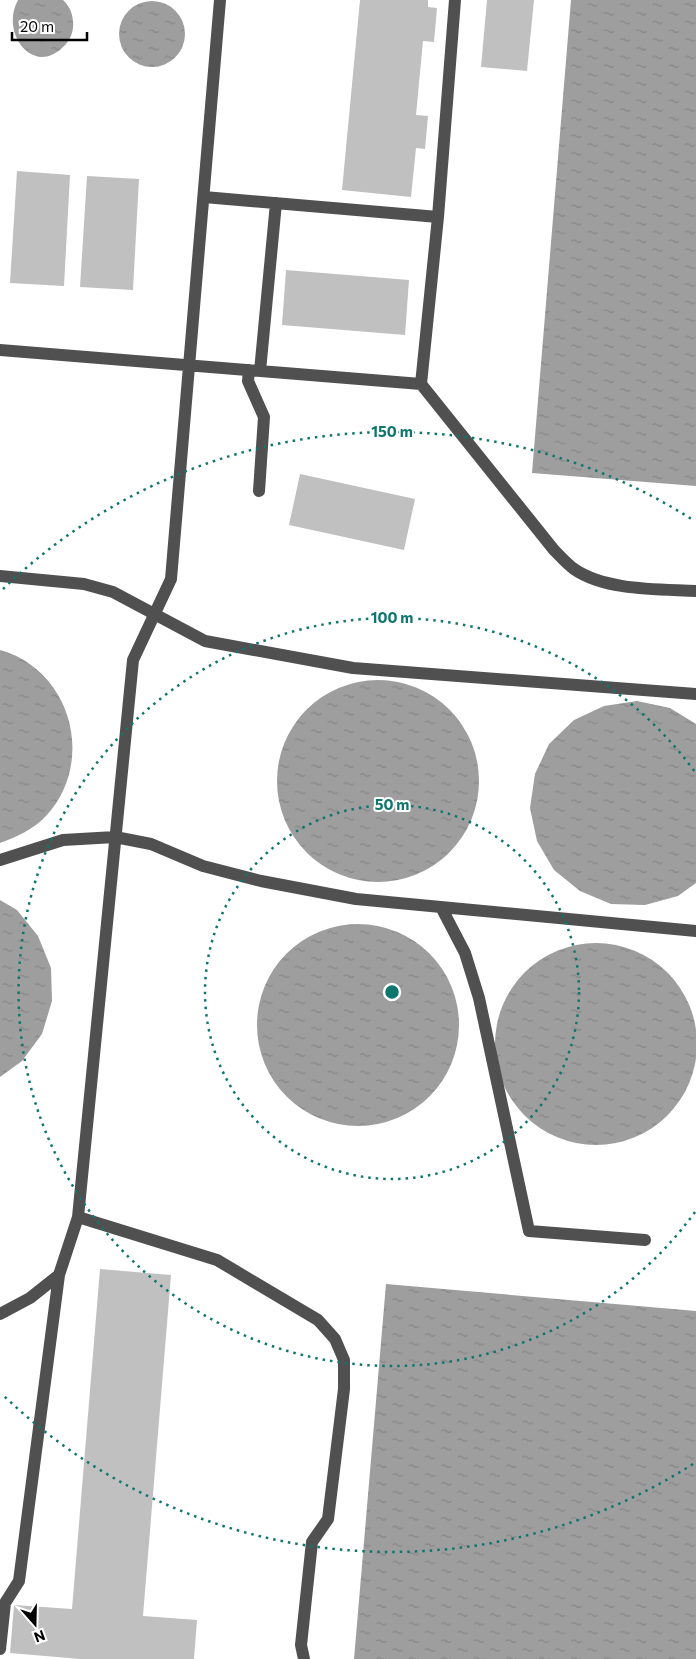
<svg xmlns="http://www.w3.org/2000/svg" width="696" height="1659" viewBox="0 0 696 1659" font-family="Commissioner,sans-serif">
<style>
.water{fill:url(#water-ripples)}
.building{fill:#c0c0c0}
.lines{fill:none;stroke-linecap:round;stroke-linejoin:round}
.minor{stroke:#505050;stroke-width:12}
.ring{fill:none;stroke:#0f766e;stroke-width:2.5;stroke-dasharray:2.5 5}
.centre{fill:#0f766e;stroke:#fff;stroke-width:2.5}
.ring-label{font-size:15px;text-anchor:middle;font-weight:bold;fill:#0f766e;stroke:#fff;stroke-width:4;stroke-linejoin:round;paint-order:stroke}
</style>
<defs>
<pattern id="water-ripples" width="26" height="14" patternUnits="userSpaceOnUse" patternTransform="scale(1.25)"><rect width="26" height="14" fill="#9e9e9e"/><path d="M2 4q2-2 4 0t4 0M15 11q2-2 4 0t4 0" fill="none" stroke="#868686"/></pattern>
</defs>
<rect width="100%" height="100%" fill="#fff"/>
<path class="water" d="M 18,0 L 63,0 C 71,7 74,18 73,28 C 72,36 68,43 62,48 C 32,76 0,32 18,0 Z
M 571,0 L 696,0 L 696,486 L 532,473 Z
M119 34a33 33 0 1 1 66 0a33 33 0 1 1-66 0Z
M 0,650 C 72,670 96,762 46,816 C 33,830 16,837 0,843 Z
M277 781a101 101 0 1 1 202 0a101 101 0 1 1-202 0Z
M 637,701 L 670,708 L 696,724 L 696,883 L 678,896 L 645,905 L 611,904 L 580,891 L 554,870 L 537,841 L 530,808 L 535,774 L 549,744 L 574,720 L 604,706 Z
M 0,900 L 17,910 L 38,936 L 51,968 L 52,1001 L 42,1034 L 22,1061 L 0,1077 Z
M257 1025a101 101 0 1 1 202 0a101 101 0 1 1-202 0Z
M495 1044a101 101 0 1 1 202 0a101 101 0 1 1-202 0Z
M 386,1284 L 696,1311 L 696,1659 L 354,1659 Z"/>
<path class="building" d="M 360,0 L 428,0 L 428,7 L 437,8 L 434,42 L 423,41 L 416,115 L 428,116 L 425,149 L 416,148 L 411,197 L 342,190 Z
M 487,0 L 534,0 L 527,71 L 481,67 Z
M 17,171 L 70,175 L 64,286 L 10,283 Z
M 87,176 L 139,179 L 133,290 L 80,287 Z
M 286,270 L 409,280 L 405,335 L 282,325 Z
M 300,474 L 415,499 L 404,550 L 289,525 Z
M 100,1269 L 171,1275 L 143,1616 L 197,1620 L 194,1659 L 80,1659 L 10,1653 L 14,1605 L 72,1609 Z"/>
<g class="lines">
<path class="minor" d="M 204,197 L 438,217 L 421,384
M 438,217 L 455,0
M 0,350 L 421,384 L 554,550 C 560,556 567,564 574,569 C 606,591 658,589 696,591
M 249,370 L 248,381 L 264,417 L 259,491
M 260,371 L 276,203
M 0,576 L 84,584 L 113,592 L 205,641 L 353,668 L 696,694
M 0,860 L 63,840 L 115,837 L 151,844 L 203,866 L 261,881 L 356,899 L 696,931
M 441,907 L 465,953 L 479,998 L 529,1231 L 645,1240
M 78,1217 L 217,1260 L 318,1320 L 335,1339 L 344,1360 L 344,1389 L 328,1519 L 312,1542 L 301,1645 L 304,1659
M 0,1314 L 30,1298 L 59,1275
M 0,1649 L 5,1603 L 19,1581 L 59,1275 L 78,1217 L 133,660 L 171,579 L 220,0"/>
</g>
<g class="ring">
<circle cx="392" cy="992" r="187"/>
<path d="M695 1212A374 374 0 1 1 695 772"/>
<path d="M693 1464A560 560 0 0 1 3 1395M3 589A560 560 0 0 1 693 520"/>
</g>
<circle cx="392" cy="992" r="8" class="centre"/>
<g class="ring-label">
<text x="392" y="437">150 m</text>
<text x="392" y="623">100 m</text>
<text x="392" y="810">50 m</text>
</g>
<g transform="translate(35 1624) rotate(160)" stroke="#ffffff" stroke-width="4" paint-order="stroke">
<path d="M0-4L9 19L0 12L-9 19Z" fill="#000000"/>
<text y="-8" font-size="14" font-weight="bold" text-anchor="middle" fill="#000000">N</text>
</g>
<path d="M12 32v8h75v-8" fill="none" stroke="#000000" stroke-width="2.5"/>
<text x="20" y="32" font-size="15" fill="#000000" stroke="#ffffff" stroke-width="4" paint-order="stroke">20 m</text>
</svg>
